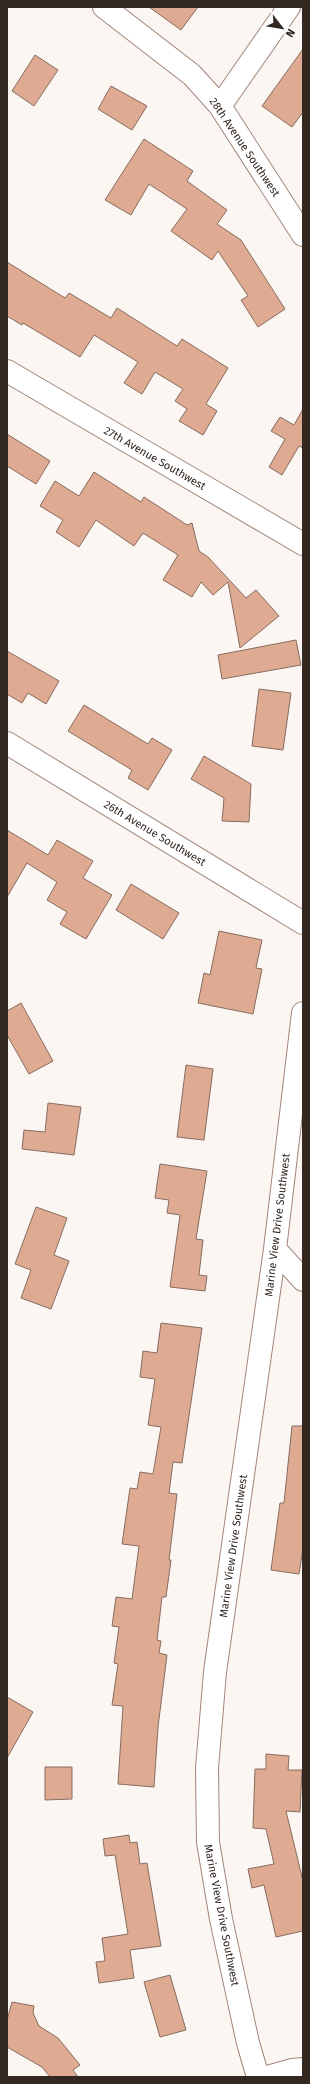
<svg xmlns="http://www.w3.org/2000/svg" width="310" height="2084" viewBox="0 0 310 2084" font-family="'Fira Sans',sans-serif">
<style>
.building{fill:#deab92;stroke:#876c5f}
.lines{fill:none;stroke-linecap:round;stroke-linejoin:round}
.minor-casing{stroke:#a28679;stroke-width:24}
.minor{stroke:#fff;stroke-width:22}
.labels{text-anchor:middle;stroke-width:4;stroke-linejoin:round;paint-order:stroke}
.street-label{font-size:11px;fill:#322721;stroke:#fff}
</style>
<rect width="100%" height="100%" fill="#fcf6f3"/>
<path class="building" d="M 149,7 L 198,7 L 181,30 Z
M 303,49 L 303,112 L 292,127 L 262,106 Z
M 35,55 L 58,70 L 34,106 L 12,91 Z
M 111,86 L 147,106 L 132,130 L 98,109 Z
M 144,139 L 193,171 L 187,181 L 227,210 L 217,224 L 241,240 L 285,309 L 258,327 L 241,300 L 248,296 L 218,251 L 212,260 L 171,231 L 187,209 L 149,184 L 131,215 L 105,200 Z
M 7,262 L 65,298 L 69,293 L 111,318 L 117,308 L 177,346 L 182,339 L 228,368 L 206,404 L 217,411 L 203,435 L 179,421 L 187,409 L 175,401 L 183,389 L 155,372 L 142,394 L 124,383 L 138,362 L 94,335 L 80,357 L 23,323 L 22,325 L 7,316 Z
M 303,409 L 303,448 L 299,446 L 282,475 L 269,467 L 285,439 L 271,431 L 280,417 L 294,425 Z
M 7,434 L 50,461 L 36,484 L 7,466 Z
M 94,472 L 141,502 L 144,497 L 187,525 L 192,523 L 199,551 L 208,557 L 246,598 L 256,590 L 279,616 L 240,648 L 228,582 L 213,595 L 201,582 L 192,597 L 163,580 L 178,555 L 143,533 L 134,546 L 96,520 L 79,547 L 56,532 L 63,520 L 40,506 L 55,481 L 79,496 Z
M 296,640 L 301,665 L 222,679 L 218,655 Z
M 7,651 L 59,681 L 46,704 L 28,693 L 22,703 L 7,694 Z
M 259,689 L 291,693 L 283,750 L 252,746 Z
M 84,705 L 148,744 L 152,738 L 172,750 L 148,790 L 128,778 L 132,770 L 68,731 Z
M 204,756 L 251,784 L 249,822 L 222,821 L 224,798 L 191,779 Z
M 7,830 L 48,855 L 57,840 L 93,861 L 83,878 L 112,895 L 86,939 L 60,924 L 67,912 L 47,900 L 57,882 L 27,863 L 7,897 Z
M 131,884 L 179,913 L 163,939 L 116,910 Z
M 219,931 L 262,940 L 256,968 L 262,969 L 253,1014 L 198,1003 L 204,973 L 210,975 Z
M 21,1003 L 53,1061 L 29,1074 L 7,1035 L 7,1011 Z
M 186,1065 L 213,1069 L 204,1140 L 177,1137 Z
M 48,1103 L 81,1107 L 74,1155 L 22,1149 L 24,1130 L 45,1132 Z
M 160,1164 L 207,1171 L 196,1239 L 203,1240 L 199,1275 L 207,1276 L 205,1291 L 170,1287 L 180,1215 L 167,1213 L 169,1200 L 155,1198 Z
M 36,1207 L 67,1218 L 54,1255 L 69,1261 L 51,1309 L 21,1298 L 31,1270 L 15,1264 Z
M 161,1323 L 202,1328 L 182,1463 L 173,1462 L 169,1493 L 177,1494 L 169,1560 L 171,1560 L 166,1597 L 162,1597 L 157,1640 L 161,1641 L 159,1653 L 167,1655 L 158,1727 L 154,1787 L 118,1784 L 123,1706 L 112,1705 L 118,1664 L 114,1663 L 119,1627 L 112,1626 L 116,1597 L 132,1599 L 139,1546 L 122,1544 L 130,1488 L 137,1489 L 140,1472 L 153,1474 L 161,1427 L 148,1425 L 155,1379 L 140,1377 L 143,1351 L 157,1353 Z
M 292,1426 L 303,1426 L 303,1548 L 299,1574 L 271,1570 L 280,1503 L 284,1503 Z
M 7,1697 L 33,1712 L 7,1758 Z
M 266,1754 L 289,1756 L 288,1770 L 302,1770 L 300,1812 L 286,1811 L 303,1881 L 303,1931 L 276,1937 L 264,1885 L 252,1888 L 248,1869 L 274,1864 L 266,1829 L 253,1828 L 255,1769 L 266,1769 Z
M 45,1767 L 72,1767 L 72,1799 L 45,1800 Z
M 129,1835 L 130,1843 L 137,1842 L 140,1864 L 147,1863 L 161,1946 L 130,1950 L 134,1978 L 99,1983 L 96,1962 L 105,1961 L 102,1938 L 128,1934 L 115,1855 L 105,1856 L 103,1839 Z
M 170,1975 L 186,2030 L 160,2037 L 144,1982 Z
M 12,2002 L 34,2006 L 33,2013 L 39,2026 L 58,2038 L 80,2065 L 73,2070 L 78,2077 L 50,2077 L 42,2067 L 7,2047 L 7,2020 Z"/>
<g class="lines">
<g class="minor-casing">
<path id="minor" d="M 104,7 L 192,75 L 220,106 L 303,235
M 220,106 L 289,7
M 7,371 L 303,544
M 7,743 L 303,923
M 275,1249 L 303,1280
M 258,2077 L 248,2043 L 221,1919 L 208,1842 L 207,1768 L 215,1672 L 275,1249 L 303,1013
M 267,2077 L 292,2070 L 303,2069"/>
</g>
<use href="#minor" class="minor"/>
</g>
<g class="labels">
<g class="street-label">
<text transform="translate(245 147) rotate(56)" y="4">28th Avenue Southwest</text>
<text transform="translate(155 458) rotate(30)" y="4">27th Avenue Southwest</text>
<text transform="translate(155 833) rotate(31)" y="4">26th Avenue Southwest</text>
<text transform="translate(277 1225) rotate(-83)" y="4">Marine View Drive Southwest</text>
<text transform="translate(233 1546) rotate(-82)" y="4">Marine View Drive Southwest</text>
<text transform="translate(222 1915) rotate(79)" y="4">Marine View Drive Southwest</text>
</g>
</g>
<rect width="310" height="2084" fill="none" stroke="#322721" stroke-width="16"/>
<g transform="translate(282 28) rotate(121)" stroke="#ffffff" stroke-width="3" paint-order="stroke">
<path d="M0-3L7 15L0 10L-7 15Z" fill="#322721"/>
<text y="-6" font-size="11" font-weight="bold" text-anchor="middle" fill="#322721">N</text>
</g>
</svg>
